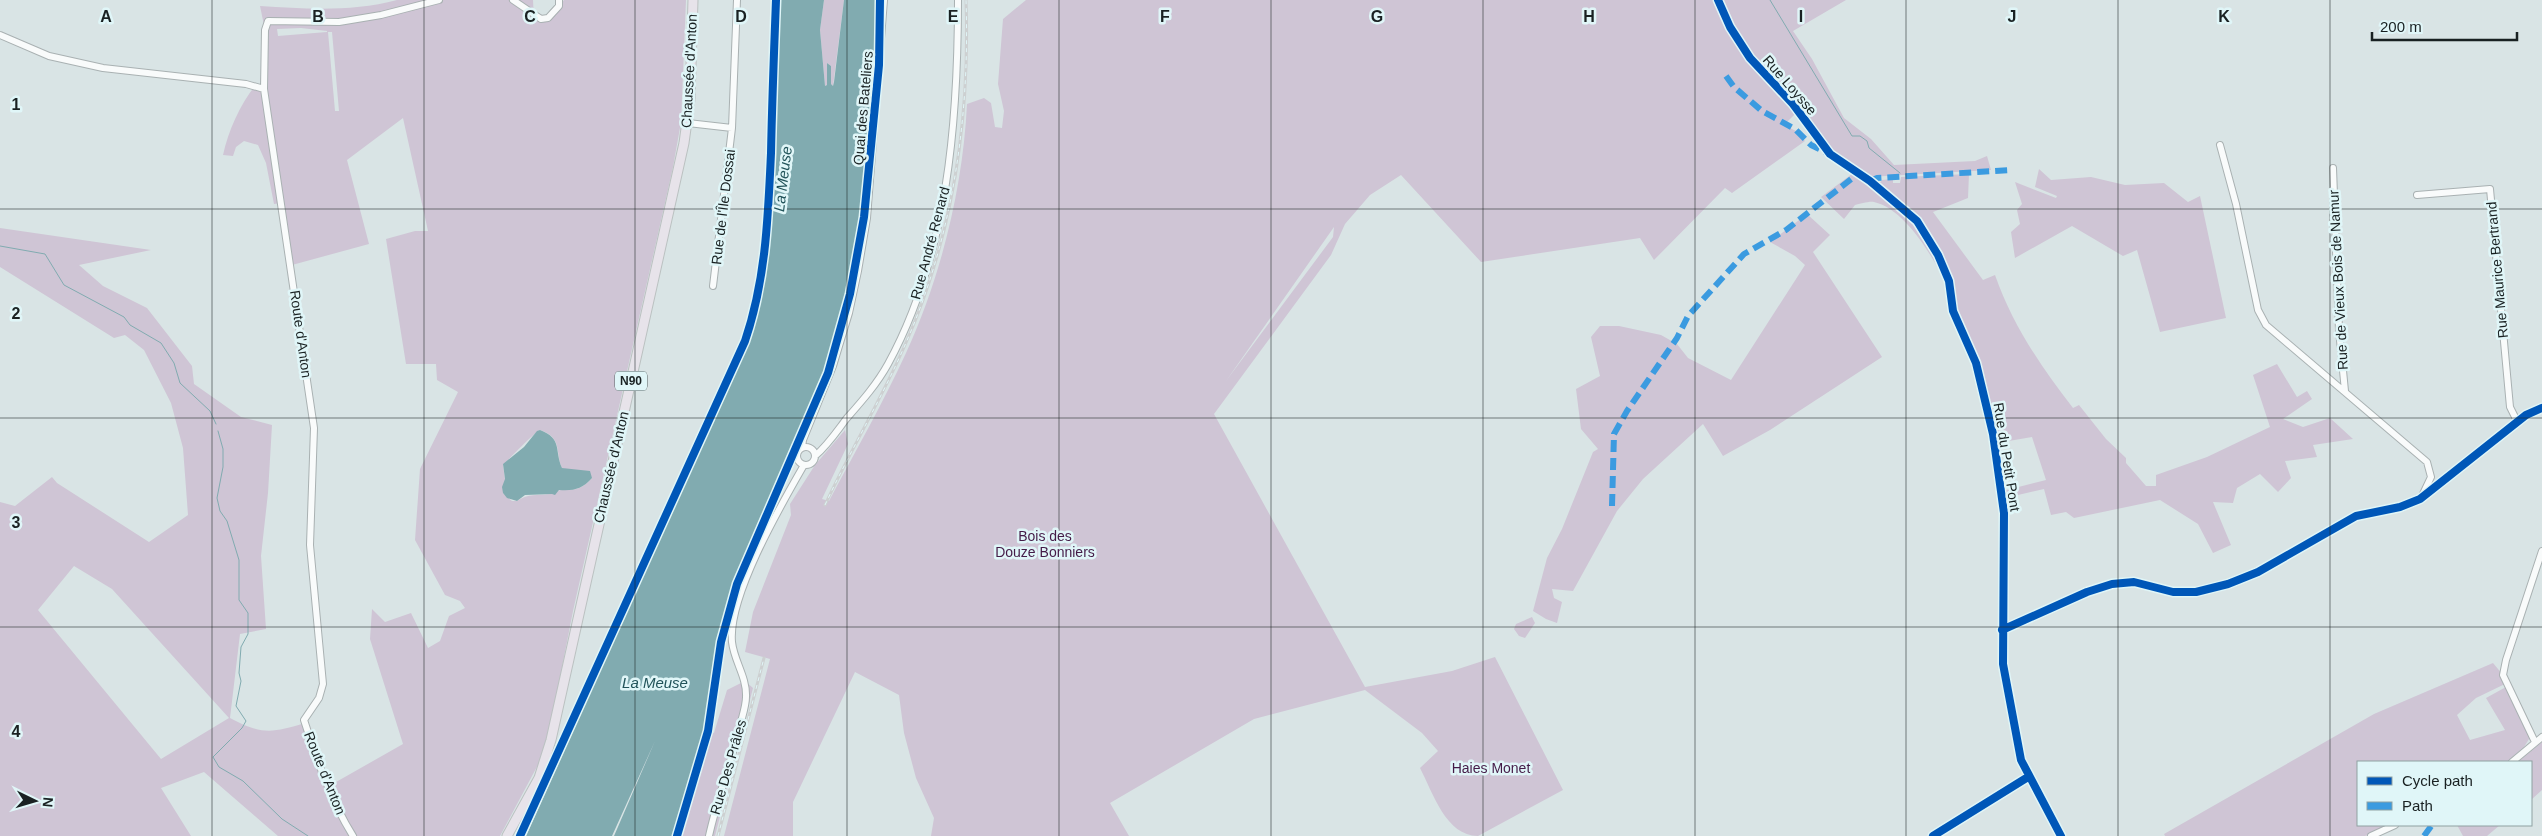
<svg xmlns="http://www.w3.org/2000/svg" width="2542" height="836" viewBox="0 0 2542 836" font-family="Arial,sans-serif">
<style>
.green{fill:#cfc5d5;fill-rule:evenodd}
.water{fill:#81abb0}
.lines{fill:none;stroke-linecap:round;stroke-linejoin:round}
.stream{stroke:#81abb0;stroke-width:1}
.minor-casing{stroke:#a9b1b2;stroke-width:8}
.major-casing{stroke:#bbc1c1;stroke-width:11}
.minor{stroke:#f9fbfb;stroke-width:6}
.major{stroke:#e7e3ea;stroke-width:9}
.rail-casing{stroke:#cdd0d1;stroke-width:3}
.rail{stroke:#e0f6f8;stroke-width:1;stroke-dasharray:4;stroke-linecap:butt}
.quiet{stroke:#3b9be0;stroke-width:6;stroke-dasharray:12 6;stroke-linecap:butt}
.cycleway-casing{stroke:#e0f6f8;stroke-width:11}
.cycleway{stroke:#0057b8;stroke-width:8}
.grid{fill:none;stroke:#192122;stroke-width:1;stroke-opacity:0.55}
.labels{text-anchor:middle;stroke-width:5;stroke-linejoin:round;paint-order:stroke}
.shield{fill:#e0f6f8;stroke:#556162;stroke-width:1}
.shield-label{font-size:12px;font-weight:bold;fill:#192122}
.street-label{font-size:14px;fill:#192122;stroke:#e0f6f8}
.park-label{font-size:14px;fill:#441b47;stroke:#e0f6f8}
.water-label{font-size:15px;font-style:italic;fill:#215359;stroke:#e0f6f8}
.grid-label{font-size:16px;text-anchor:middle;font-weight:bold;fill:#192122;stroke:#e0f6f8;stroke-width:5;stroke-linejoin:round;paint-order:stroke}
</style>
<rect width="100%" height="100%" fill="#d9e4e5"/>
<path class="green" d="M 397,0 L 533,0 L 534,21 L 550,19 L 564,0 L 686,0 L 681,122 L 673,167 L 573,611 L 553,713 L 540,761 L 500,836 L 278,836 L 204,772 L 161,788 L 191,836 L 0,836 L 0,502 L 15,506 L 52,477 L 57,483 L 149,542 L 188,515 L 183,448 L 171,403 L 144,350 L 125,335 L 114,338 L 0,267 L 0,228 L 151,250 L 79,265 L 103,286 L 147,308 L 192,366 L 194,384 L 241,417 L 272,425 L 268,493 L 261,556 L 266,629 L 240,634 L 230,718 C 262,735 272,733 305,723 L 329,786 L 403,744 L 370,639 L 372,609 L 385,622 L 411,613 L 428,648 L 440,641 L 449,616 L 465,608 L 460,601 L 445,595 L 415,540 L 420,469 L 458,392 L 437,380 L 436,364 L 406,364 L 386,239 L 415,231 L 428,231 L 403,118 L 347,160 L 369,244 L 292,265 L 281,203 L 274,204 L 266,163 L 258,145 L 244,141 L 236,147 L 233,156 L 223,155 C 228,132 240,104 255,86 L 264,89 L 265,30 L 260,6 C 307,9 352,12 397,0 ZM 301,28 L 327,31 L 327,32 L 278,36 L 277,29 ZM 328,32 L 332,32 L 339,111 L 335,111 ZM 540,430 C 563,438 555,452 562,468 L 592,478 C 580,491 576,489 561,490 C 557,490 554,494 550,494 C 537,496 529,493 517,501 L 512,501 L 503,493 L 505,480 L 503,465 C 510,458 535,432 540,430 ZM 74,566 L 112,589 L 229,718 L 161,759 L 38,610 Z
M 824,0 L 844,0 L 833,86 L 831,84 L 831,66 L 827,63 L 827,85 L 825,86 L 820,30 Z
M 1026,0 L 1718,0 L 1750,58 L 1796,113 L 1784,125 L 1796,131 L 1805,141 L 1732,193 L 1725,188 L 1654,260 L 1640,238 L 1481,262 L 1401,175 L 1370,195 L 1345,224 L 1331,255 L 1214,414 L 1365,687 L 1452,671 L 1495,657 L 1563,790 L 1478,836 C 1446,836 1433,793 1420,768 L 1438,751 L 1422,733 L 1365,690 L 1254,719 L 1110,803 L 1129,836 L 931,836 L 934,818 L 916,778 L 904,733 L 899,695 L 855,672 L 793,802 L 793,836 L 724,836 L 770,659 L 745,652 L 753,612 L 791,515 L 790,504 L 815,465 L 845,430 L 848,444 L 822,499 L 829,501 C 855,452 883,403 906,353 C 941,277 963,187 967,104 L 984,98 L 991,103 L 995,127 L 1002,128 L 1004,111 L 998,84 L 1003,19 ZM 1334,227 L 1333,237 L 1226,381 Z
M 1721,0 L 1846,0 L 1793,31 L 1812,59 L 1844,118 L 1871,139 L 1894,165 L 1975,161 L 1987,156 L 1991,170 L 1868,177 L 1837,158 L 1808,118 L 1750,55 L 1728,17 Z
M 2039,169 L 2051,180 L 2091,177 L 2125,185 L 2164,183 L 2188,202 L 2200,196 L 2226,318 L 2160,332 L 2137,250 L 2123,256 L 2072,226 L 2015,258 L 2011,232 L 2020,224 L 2017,210 L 2022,204 L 2015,182 L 2056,198 L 2057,196 L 2035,187 Z
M 1852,174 L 1916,224 L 1934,252 L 1943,273 L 1940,272 C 1928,249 1902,208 1874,202 C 1869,201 1860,204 1855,205 L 1844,219 L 1821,197 Z
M 1969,174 L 1968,198 L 1933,212 L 1983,280 L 1995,275 C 2012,324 2041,367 2073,408 L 2079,405 L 2106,439 L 2126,458 L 2126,463 L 2146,486 L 2156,486 L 2156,475 L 2207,457 L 2270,427 L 2253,375 L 2277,364 L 2297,397 L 2307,391 L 2312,399 L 2283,419 L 2303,427 L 2330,418 L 2353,439 L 2313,445 L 2317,457 L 2285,461 L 2291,478 L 2278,492 L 2260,474 L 2237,488 L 2233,503 L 2213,502 L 2231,545 L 2213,553 L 2198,524 L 2160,500 L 2074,518 L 2066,512 L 2051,515 L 2044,489 L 2005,498 L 2003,491 L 2046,480 L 2032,437 L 1997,443 L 1986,385 L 1974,350 L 1955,310 L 1951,279 L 1944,259 L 1919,221 L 1879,184 L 1882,180 L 1893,179 L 1893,183 L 1900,183 L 1901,177 Z
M 1807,214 L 1830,235 L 1813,252 L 1882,357 L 1770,430 L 1723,456 L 1703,424 L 1643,479 L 1617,511 L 1573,591 L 1552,589 L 1554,598 L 1562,602 L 1557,623 L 1546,619 L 1533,611 L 1547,558 L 1562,529 L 1593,452 L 1598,449 L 1581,429 L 1576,389 L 1600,376 L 1591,337 L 1600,326 L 1619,326 L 1661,335 L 1677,344 L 1688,358 L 1731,380 L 1805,265 L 1795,256 L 1770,242 Z
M 1532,617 L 1535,623 L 1525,638 L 1519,636 L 1514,629 L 1516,624 Z
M 2493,663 L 2503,675 L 2507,683 L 2476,698 L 2457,715 L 2470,740 L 2505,730 L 2486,698 L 2506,687 L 2529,734 L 2529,739 L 2524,747 L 2507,762 L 2358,762 L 2358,825 L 2389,825 L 2365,836 L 2165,836 L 2164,834 L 2374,714 Z
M 745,681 L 753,688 L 715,836 L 677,836 L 708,731 L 714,733 L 727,690 Z
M 2542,742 L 2542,790 L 2531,800 L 2531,762 L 2518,762 Z
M 2457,825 L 2500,825 L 2487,836 L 2463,836 Z"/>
<path class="water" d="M 779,0 L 824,0 L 820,30 L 825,86 L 827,85 L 827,63 L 831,66 L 831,84 L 833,86 L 834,82 L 844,0 L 878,0 L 877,65 L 862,217 L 848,294 L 825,372 L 734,581 L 718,642 L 706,733 L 675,836 L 614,836 L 655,741 L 612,836 L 526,836 L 744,351 L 761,300 L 768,258 Z
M 540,430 C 563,439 554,450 562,468 L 590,471 L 592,478 C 582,489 574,491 559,490 L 555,495 L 552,494 L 525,495 L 517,501 L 507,498 L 503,493 L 502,487 L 505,479 L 503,464 L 524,447 L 537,431 Z"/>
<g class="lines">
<path class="stream" d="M 1770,0 L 1852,136 L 1860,136 L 1867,141 L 1869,148 L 1900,173
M 0,246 L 45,254 L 64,285 L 124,317 L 130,325 L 161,343 L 174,363 L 180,383 L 210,411 L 216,424
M 218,431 L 223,449 L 223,467 L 217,498 L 220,511 L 227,521 L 239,560 L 239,600 L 248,613 L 248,634 L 241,647 L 239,673 L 241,681 L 236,706 L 246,721 L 242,728 L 213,757 L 219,767 L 243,781 L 282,819 L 308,836"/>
<g class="minor-casing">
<path id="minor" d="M 513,0 L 541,19 L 548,18 L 559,6 L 559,0
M 1718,0 L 1730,27 L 1750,58 L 1793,104 L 1830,154 L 1870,181 L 1917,221 L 1938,255 L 1949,281 L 1953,311 L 1976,363 L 1993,434 L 2004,513 L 2003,664 L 2021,760 L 2061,836
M 0,35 L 49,56 L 103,68 L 246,84 L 264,89 L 314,428 L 310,545 L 323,684 L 319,698 L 304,720 C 317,760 331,801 353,836
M 264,89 L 265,30 L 268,21 L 339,22 L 381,15 L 439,0
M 688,123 L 732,128
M 2220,145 L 2236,204 L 2258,310 L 2266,325 L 2427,462 L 2431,477 L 2422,496
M 2333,168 L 2339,330 L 2345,391
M 2417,195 L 2490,189 L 2510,407 L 2517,421
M 713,286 L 732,128 L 737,0
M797 456a9 9 0 1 1 18 0a9 9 0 1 1-18 0Z
M 802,448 L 803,440 L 833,366 L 849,313 L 858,271 L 867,218 L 884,0
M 815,456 C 828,445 837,431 847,418 C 862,401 877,384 888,364 C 948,254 958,122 958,0
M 2002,630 L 2087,592 L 2112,584 L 2134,582 L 2173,592 L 2196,592 L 2228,584 L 2258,572 L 2356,516 L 2400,507 L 2420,499 L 2526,415 L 2542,408
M 2535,742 L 2503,675 L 2506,660 L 2542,551
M 2512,762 L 2542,737
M 709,836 C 717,799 731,763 740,726 C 742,717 746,706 746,697 C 747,677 734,661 732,642 C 728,596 781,505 804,465
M 1933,836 L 2028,777
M 2371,836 L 2395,825"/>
</g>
<g class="major-casing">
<path id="major" d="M 507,836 L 539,778 L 551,740 L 684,143 L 690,99 L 693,0"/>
</g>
<use href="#minor" class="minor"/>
<use href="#major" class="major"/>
<g class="rail-casing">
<path id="rail" d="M 825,505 C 850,451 881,400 905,345 C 953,237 970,117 966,0
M 718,836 L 764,658"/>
</g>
<use href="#rail" class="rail"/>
<path class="quiet" d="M 1726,76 L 1734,87 L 1762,111 L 1795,129 L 1811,145 L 1827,153
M 1870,181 L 1877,178 L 2012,170
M 1612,506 L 1614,434 L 1627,411 L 1677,338 L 1688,316 L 1744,254 L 1786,230 L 1859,173
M 2424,836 L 2432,825"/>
<g class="cycleway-casing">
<path id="cycleway" d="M 1718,0 L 1730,27 L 1750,58 L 1793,104 L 1830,154 L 1870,181 L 1917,221 L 1938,255 L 1949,281 L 1953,311 L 1976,363 L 1993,434 L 2004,513 L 2003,664 L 2021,760 L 2061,836
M 2002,630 L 2087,592 L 2112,584 L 2134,582 L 2173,592 L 2196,592 L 2228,584 L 2258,572 L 2356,516 L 2400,507 L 2420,499 L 2526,415 L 2542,408
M 520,836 L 745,341 C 766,279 768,217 771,153 C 772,102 774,51 776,0
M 677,836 L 708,731 L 721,642 L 737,584 L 828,373 L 850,294 L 864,217 L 879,65 L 880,0
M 1933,836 L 2028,777"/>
</g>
<use href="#cycleway" class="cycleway"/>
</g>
<path class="grid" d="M 212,0 L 212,836M 424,0 L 424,836M 635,0 L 635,836M 847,0 L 847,836M 1059,0 L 1059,836M 1271,0 L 1271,836M 1483,0 L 1483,836M 1695,0 L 1695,836M 1906,0 L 1906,836M 2118,0 L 2118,836M 2330,0 L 2330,836M 0,209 L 2542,209M 0,418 L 2542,418M 0,627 L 2542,627"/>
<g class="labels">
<rect class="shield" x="615" y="371.5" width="32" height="19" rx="4"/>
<g class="shield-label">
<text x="631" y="385">N90</text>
</g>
<g class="street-label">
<text transform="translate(689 71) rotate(-87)" y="5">Chaussée d'Anton</text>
<text transform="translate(1790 85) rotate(49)" y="5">Rue Loysse</text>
<text transform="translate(863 108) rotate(-85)" y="5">Quai des Bateliers</text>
<text transform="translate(723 207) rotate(-83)" y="5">Rue de l'Île Dossai</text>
<text transform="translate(930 243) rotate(-75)" y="5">Rue André Renard</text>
<text transform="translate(2497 270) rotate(-95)" y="5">Rue Maurice Bertrand</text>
<text transform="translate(2338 280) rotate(-93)" y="5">Rue de Vieux Bois de Namur</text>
<text transform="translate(301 334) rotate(82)" y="5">Route d'Anton</text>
<text transform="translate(2007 457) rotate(81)" y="5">Rue du Petit Pont</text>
<text transform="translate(611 467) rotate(-77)" y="5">Chaussée d'Anton</text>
<text transform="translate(728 767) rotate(-74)" y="5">Rue Des Prâles</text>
<text transform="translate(325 773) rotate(68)" y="5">Route d'Anton</text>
</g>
<g class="park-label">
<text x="1045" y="541">Bois des<tspan x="1045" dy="16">Douze Bonniers</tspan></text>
<text x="1491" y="773">Haies Monet</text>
</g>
<g class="water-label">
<text transform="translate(783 179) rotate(-83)" y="5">La Meuse</text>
<text x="655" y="688">La Meuse</text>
</g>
</g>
<g class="grid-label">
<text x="106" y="22">A</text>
<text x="318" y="22">B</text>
<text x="530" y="22">C</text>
<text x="741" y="22">D</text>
<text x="953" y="22">E</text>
<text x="1165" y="22">F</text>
<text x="1377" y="22">G</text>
<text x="1589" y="22">H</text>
<text x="1801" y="22">I</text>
<text x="2012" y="22">J</text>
<text x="2224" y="22">K</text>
<text x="16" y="110">1</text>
<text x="16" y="319">2</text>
<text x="16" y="528">3</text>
<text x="16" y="737">4</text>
</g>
<rect x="2357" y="761" width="175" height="65" fill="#e0f6f8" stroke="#90a1a2"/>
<rect x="2367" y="777" width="25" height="8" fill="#0057b8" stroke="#90a1a2"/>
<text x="2402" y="786" font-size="15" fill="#192122">Cycle path</text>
<rect x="2367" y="802" width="25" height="8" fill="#3b9be0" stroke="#90a1a2"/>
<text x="2402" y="811" font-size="15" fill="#192122">Path</text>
<g transform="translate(35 801) rotate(95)" stroke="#e0f6f8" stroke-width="4" paint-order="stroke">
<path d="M0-4L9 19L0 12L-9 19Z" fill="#192122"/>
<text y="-8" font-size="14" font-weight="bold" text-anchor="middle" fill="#192122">N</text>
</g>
<path d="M2372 32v8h145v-8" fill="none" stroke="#192122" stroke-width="2.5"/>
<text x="2380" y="32" font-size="15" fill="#192122" stroke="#e0f6f8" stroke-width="4" paint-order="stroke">200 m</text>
</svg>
